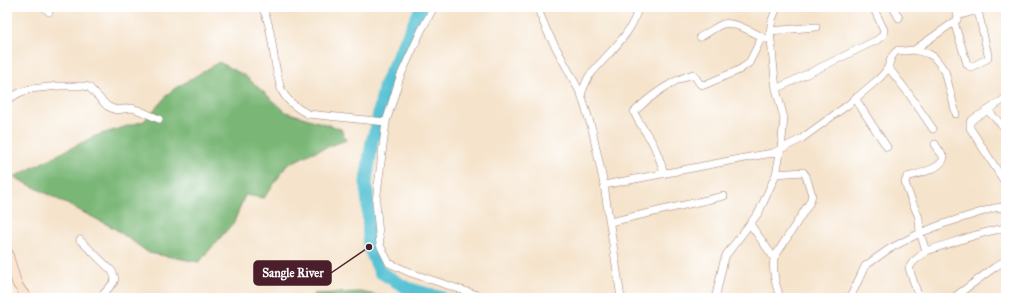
<svg xmlns="http://www.w3.org/2000/svg" width="1013" height="305" viewBox="0 0 1013 305" font-family="'IM FELL Great Primer',serif">
<style>
.forest{fill:#7ab777;stroke:#626b51}
.lines{fill:none;stroke-linecap:round;stroke-linejoin:round}
.river{stroke:#58c2d4;stroke-width:13}
.street-casing{stroke:#a0817b;stroke-width:8}
.secondary-casing{stroke:#a0817b;stroke-width:10}
.street{stroke:#fff;stroke-width:7}
.secondary{stroke:#fce5d0;stroke-width:9}
.leader{fill:none;stroke:#4a1f2b;stroke-width:1.5}
.callout-dot{fill:#4a1f2b;stroke:#fff;stroke-width:1.5}
.callout{fill:#4a1f2b;stroke:#4a1f2b;stroke-width:1.5}
.callout-label{font-size:12px;text-anchor:middle;font-weight:bold;fill:#fff}
</style>
<rect width="100%" height="100%" fill="#fff"/>
<filter id="ink" filterUnits="userSpaceOnUse"><feTurbulence type="fractalNoise" baseFrequency=".025" numOctaves="2"/><feDisplacementMap in="SourceGraphic" scale="8" xChannelSelector="R" yChannelSelector="G"/><feConvolveMatrix kernelMatrix="1 2 1 2 8 2 1 2 1" color-interpolation-filters="sRGB"/></filter>
<filter id="wash" filterUnits="userSpaceOnUse"><feTurbulence type="fractalNoise" baseFrequency=".012" numOctaves="4" result="noise"/><feDisplacementMap in="SourceGraphic" scale="16" xChannelSelector="R" yChannelSelector="G"/><feGaussianBlur stdDeviation="0.9" result="paint"/><feColorMatrix in="noise" values="0 0 0 0 0 0 0 0 0 0 0 0 0 0 0 0 0 1.4 0 .05"/><feComposite in="paint" operator="in"/></filter>
<g filter="url(#wash)">
<rect width="100%" height="100%" fill="#f5e3cb"/>
<path class="forest" d="M 219,62 L 244,75 L 286,112 L 341,129 L 346,140 L 311,153 L 287,165 L 264,198 L 245,195 L 234,222 L 199,262 L 149,253 L 114,228 L 14,177 L 95,136 L 144,121 L 171,91 Z
M 360,292 L 390,298 L 311,298 L 314,294 Z"/>
<g class="lines">
<path class="river" d="M 378,117 L 385,84 L 409,33 L 422,7
M 377,126 L 372,141 L 366,182 L 368,205 L 369,247 L 380,272 L 407,288 L 442,298"/>
</g>
</g>
<g filter="url(#ink)">
<g class="lines">
<g class="street-casing">
<path id="street" d="M 44,7 L 49,12
M 262,7 C 273,29 272,54 278,77 C 279,81 280,85 281,89 C 286,100 298,109 308,114 L 386,122
M 434,7 L 421,31 L 400,77 L 386,122 L 376,202 L 380,245 L 389,263 L 411,273 L 486,298
M 537,7 L 547,31 L 581,94
M 893,7 L 899,18
M 954,22 L 967,64 L 969,66 L 971,67 L 987,59 L 988,57 L 988,55 L 979,15 L 977,12 L 974,11 L 958,16
M 770,31 L 816,27
M 700,37 C 708,33 715,27 723,24 C 734,21 756,34 766,39
M 914,50 L 929,54 L 934,57 L 945,71 L 956,114
M 888,67 L 909,94 L 933,129
M 776,89 L 877,40 L 883,35 L 884,30 L 873,7
M 855,98 L 871,123 L 887,147
M 1006,98 L 982,114 L 976,117 L 970,122 L 970,128 L 1006,184
M 7,100 L 19,93 L 30,89 L 59,86 L 84,86 L 89,87 L 107,106 L 116,110 L 132,108 L 138,110 L 159,119
M 988,111 L 1006,129
M 664,174 C 661,162 657,151 651,140 C 645,131 638,122 634,112 C 649,97 672,80 693,74 L 700,84 L 704,85 L 739,70 L 749,63 L 762,37
M 604,185 L 755,156 L 773,153 L 801,139 L 849,104 L 875,82 C 880,78 885,73 888,67 C 891,60 890,56 898,50 L 904,51 L 914,50 L 957,20 L 958,16 L 954,7
M 610,222 L 724,196
M 750,224 L 774,258 C 772,272 776,285 780,298
M 80,240 L 112,271 L 115,278 L 114,282 L 100,298
M 926,251 C 953,243 979,232 1006,228
M 774,258 L 810,202 L 812,195 L 806,176 L 803,172 L 776,174
M 621,298 L 604,185 L 592,129 L 581,94 C 584,88 586,80 590,75 C 606,55 634,33 638,7
M 714,298 L 716,295 L 723,264 L 726,255 L 759,212 L 776,174 L 781,149 L 784,118 L 776,89 L 770,31 L 772,20 L 777,7
M 850,298 L 865,266 L 889,249 L 920,233 L 919,218 L 907,189 L 905,182 L 907,177 C 918,174 941,169 944,158 L 935,144
M 919,298 L 909,268 L 913,262 L 926,251 L 920,233 L 943,224 L 994,208 L 1006,207
M 953,298 L 995,267 L 1006,260"/>
</g>
<g class="secondary-casing">
<path id="secondary" d="M 7,250 L 17,284 L 27,298"/>
</g>
<use href="#street" class="street"/>
<use href="#secondary" class="secondary"/>
</g>
</g>
<path class="leader" d="M369 247L331 273"/>
<circle class="callout-dot" cx="369" cy="247" r="4"/>
<rect class="callout" x="254" y="261" width="77" height="24" rx="4"/>
<g class="callout-label">
<text x="293" y="277">Sangle River</text>
</g>
<rect width="1013" height="305" fill="none" stroke="#fff" stroke-width="24"/>
</svg>
